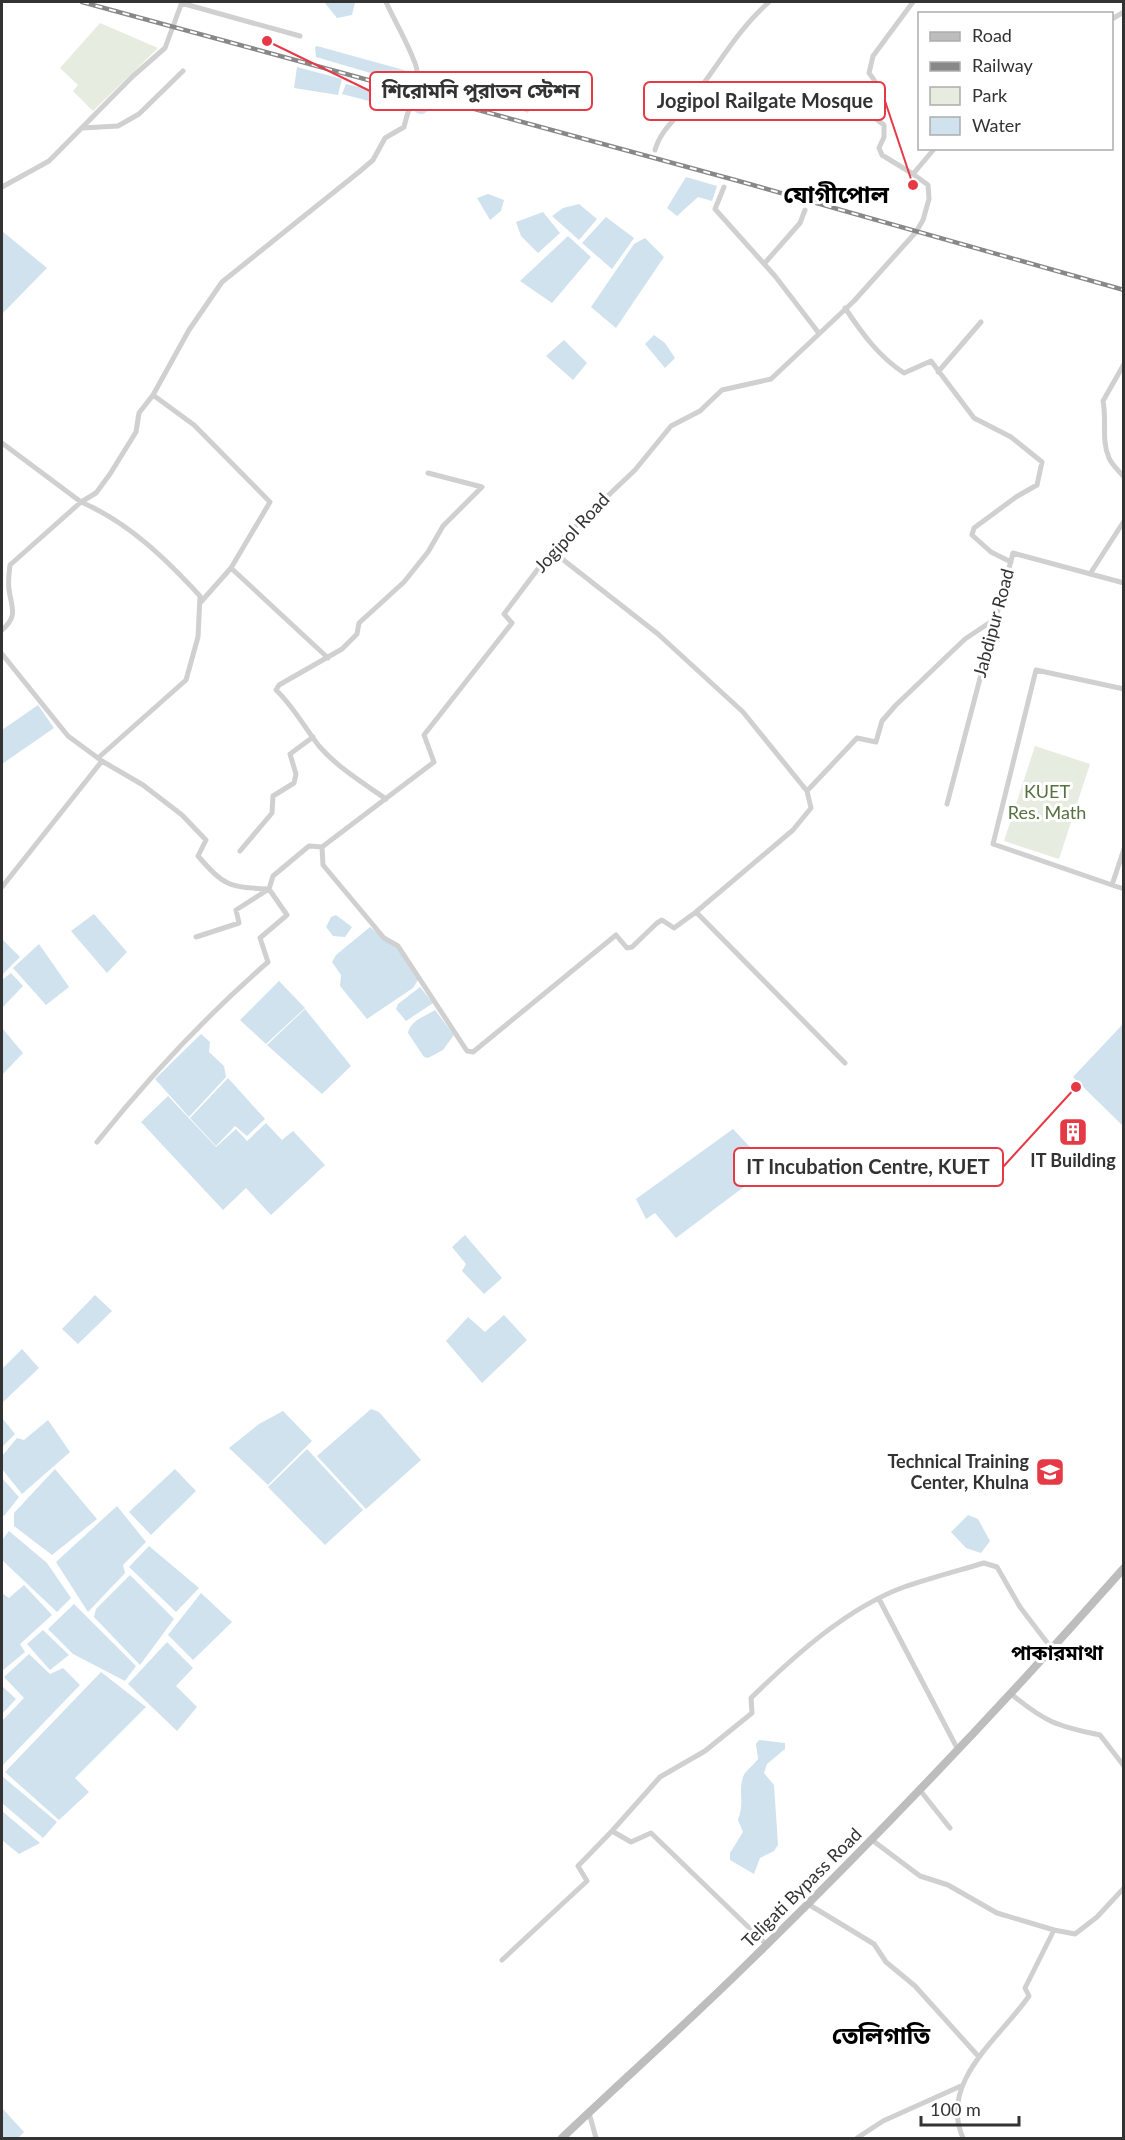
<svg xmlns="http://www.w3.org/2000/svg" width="1125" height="2140" viewBox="0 0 1125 2140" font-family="Lato,'Noto Sans Bengali',sans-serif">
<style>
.green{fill:#e6ecdf}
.water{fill:#cfe2ee}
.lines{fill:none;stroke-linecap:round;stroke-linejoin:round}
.minor{stroke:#d0d0d0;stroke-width:5}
.secondary{stroke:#bdbdbd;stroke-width:8}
.rail-casing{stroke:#888;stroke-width:4.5}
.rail{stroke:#fff;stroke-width:2;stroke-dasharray:7;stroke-linecap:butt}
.labels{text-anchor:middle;stroke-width:6;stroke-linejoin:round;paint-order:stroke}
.street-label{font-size:18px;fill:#333;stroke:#fff}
.park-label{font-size:18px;fill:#56703f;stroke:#fff}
.poi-label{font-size:18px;font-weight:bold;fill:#333;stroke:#fff}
.neighbourhood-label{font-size:20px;font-weight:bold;fill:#000;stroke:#fff}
.district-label{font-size:24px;font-weight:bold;fill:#000;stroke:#fff}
.leader{fill:none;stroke:#e63946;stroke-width:2}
.callout-dot{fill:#e63946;stroke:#fff;stroke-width:2}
.callout{fill:#fff;stroke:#e63946;stroke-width:2}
.callout-label{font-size:20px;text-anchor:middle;font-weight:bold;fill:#333}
</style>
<rect width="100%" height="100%" fill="#fff"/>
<path class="green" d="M 100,23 L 158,48 L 93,111 L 73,91 L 78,85 L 60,68 Z
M 1035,746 L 1090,764 L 1059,859 L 1004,841 Z"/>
<path class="water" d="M 324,2 L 355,2 L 352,15 L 337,18 Z
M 317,46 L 404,70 L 412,77 L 408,84 L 316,57 L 315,47 Z
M 297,67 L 342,79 L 338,95 L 294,88 Z
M 454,76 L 533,77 L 543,83 L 528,113 L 453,81 Z
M 346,84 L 372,90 L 369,101 L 342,94 Z
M412 105a9 9 0 1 1 18 0a9 9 0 1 1-18 0Z
M 686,177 L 717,186 L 712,201 L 698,197 L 677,216 L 667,208 Z
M 488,194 L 504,200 L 501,211 L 490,220 L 477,198 Z
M 579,204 L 597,219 L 579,240 L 552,216 L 563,208 Z
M 543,212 L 560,233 L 538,253 L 521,236 L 516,222 Z
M 606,217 L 634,238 L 612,269 L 582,243 Z
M 2,231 L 47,268 L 2,314 Z
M 568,236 L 591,257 L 552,303 L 520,281 Z
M 645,238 L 664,257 L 616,328 L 591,307 L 634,244 Z
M 654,335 L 665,343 L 675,358 L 665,368 L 645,344 Z
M 564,340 L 587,363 L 573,380 L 546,356 Z
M 38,705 L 54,728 L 2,764 L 2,730 Z
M 94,914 L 127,952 L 107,973 L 71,931 Z
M 336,915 L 352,927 L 345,937 L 333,936 L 326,927 L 331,917 Z
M 370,927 L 398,949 L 418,980 L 413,988 L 367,1019 L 340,986 L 341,975 L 332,962 L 336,955 Z
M 2,939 L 20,957 L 2,975 Z
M 39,944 L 69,987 L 46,1005 L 13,968 Z
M 11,973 L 23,986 L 2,1008 L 2,980 Z
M 279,981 L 305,1008 L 266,1044 L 240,1020 Z
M 420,987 L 433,1003 L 406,1021 L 396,1009 L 398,1004 Z
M 305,1009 L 351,1066 L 322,1094 L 267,1045 Z
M 435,1010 L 454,1035 L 443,1050 L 428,1058 L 424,1057 L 408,1033 C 410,1021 425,1016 435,1010 Z
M 1123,1024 L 1123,1126 L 1073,1077 Z
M 2,1028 L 23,1053 L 2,1075 Z
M 201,1034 L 210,1042 L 209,1052 L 224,1066 L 226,1077 L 189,1117 L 155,1079 Z
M 228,1078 L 265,1119 L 247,1136 L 235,1126 L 216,1146 L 190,1118 Z
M 168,1096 L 216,1147 L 236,1129 L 247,1141 L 266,1123 L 282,1140 L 293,1131 L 325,1165 L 271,1215 L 246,1188 L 223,1210 L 141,1122 Z
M 733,1129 L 768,1166 L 757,1177 L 676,1238 L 655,1213 L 646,1219 L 636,1199 Z
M 465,1235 L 502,1278 L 484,1294 L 462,1271 L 466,1264 L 452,1247 Z
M 95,1295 L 112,1311 L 78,1344 L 62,1329 Z
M 504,1315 L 527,1340 L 482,1383 L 446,1341 L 468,1317 L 485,1332 Z
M 22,1349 L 39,1368 L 2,1403 L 2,1369 Z
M 371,1409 L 379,1412 L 421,1460 L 366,1509 L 317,1456 Z
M 283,1411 L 312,1441 L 268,1485 L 229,1448 L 259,1424 Z
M 2,1418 L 15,1434 L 2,1447 Z
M 48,1420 L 70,1452 L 22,1494 L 2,1469 L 2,1456 L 17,1438 L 24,1440 Z
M 307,1449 L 363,1510 L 325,1545 L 268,1487 Z
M 55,1469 L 97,1519 L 52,1555 L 14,1526 L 14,1513 Z
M 175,1469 L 196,1491 L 151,1535 L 129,1512 Z
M 2,1478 L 19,1497 L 4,1516 L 2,1514 Z
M 117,1506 L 146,1542 L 123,1565 L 125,1573 L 88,1612 L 56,1562 Z
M 968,1515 L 978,1519 L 990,1541 L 981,1553 L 966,1548 L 951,1532 Z
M 9,1531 L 47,1563 L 71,1598 L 57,1612 L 2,1560 L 2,1540 Z
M 149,1546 L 199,1588 L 176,1612 L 129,1567 Z
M 130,1575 L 174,1619 L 140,1665 L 94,1617 L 96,1609 Z
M 24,1585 L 52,1615 L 20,1644 L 25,1652 L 2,1671 L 2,1593 L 9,1598 Z
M 201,1593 L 232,1622 L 193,1660 L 168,1635 Z
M 74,1604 L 136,1666 L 125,1681 L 73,1654 L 48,1629 Z
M 43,1630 L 69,1655 L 50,1670 L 27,1644 Z
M 167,1642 L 193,1668 L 176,1686 L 197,1707 L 177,1731 L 128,1684 Z
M 29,1654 L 50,1674 L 63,1668 L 80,1685 L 2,1766 L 2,1721 L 24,1698 L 4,1677 Z
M 101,1672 L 146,1707 L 75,1778 L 89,1792 L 59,1820 L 5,1772 Z
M 2,1686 L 16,1699 L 2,1714 Z
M 759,1740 L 785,1743 L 785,1749 L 767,1764 L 764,1773 L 774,1785 L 778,1845 L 774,1851 L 760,1858 L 754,1874 L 730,1860 L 730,1853 L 743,1832 L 738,1820 C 745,1801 738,1793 743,1777 C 745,1771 754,1765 758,1759 L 756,1744 Z
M 3,1777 L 57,1822 L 43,1838 L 2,1803 Z
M 2,1811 L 40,1843 L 19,1854 L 2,1840 Z
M 2,2108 L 24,2132 L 18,2138 L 2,2138 Z"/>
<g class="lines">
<path class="minor" d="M 181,3 L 300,36
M 1112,19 L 1124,12
M 82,128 L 118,126 L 139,114 L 183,71
M 655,150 C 661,129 677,118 690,101 C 718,67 735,32 769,2
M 913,174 L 882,155 L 879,148 L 884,137 L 884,125 L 876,119 L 873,108 C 883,93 880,87 869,73 L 873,56 L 913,2
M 2,187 L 49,161 L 133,76 L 165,48 L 182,2
M 724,187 L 715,209 L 775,276 L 818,332
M 764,264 L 800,223 L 805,210
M 845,308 C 862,333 878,356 904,373 L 931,361 L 974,418 L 1011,437 L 1042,462 L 1037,485 L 1016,497 L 974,528 L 972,535 L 991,552 L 1011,562
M 1124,364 L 1103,401 C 1107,420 1101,440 1109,458 C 1112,465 1119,471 1124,477
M 938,372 L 981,322
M 153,395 L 194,425 L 270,502 L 231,568
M 2,443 L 81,502 L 96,493 L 110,474 L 136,432 L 139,413 L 153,395 L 189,330 L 222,282 L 359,172 L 373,160 L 385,138 L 404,127 C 408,108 418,90 417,71 C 417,60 392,16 386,2
M 552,551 L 658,634 L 743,712 L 807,791 L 857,738 L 876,742 L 882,721 L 896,705 L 965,639 L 995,619
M 1090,574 L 1124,521
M 200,603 L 231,568 L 328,658
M 2,630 C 18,616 12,609 9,590 C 8,582 9,573 10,565 L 81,502 C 128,522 166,559 200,596 L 198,637 L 186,680 L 98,758
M 2,654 L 68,736 L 102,761 L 143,785 L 182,815 L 206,840 L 198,856 C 225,887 229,887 269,889 L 273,876 L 309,846 L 322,847 L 434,762 L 424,735 L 512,623 L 504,614 L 556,545 L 635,470 L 671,426 L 700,411 L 722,390 L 771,379 L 854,301 L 916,232 L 923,220 L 929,199 L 928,185 L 913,174 L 935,148
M 1124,689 L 1036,670 L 993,844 L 1112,885 L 1124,849
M 386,799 C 363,783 337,767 319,746 C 304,727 294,707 276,690 L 279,685 L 342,649 L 357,634 L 359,623 L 404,582 L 428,552 L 443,526 L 482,487 L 428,473
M 947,804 L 1013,553 L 1124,583
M 322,847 L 323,865 L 384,938 L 398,946 L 467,1051 L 473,1052 L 616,935 L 627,948 L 632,947 L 657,923 L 662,920 L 674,928 L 696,912 L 845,1063
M 240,851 L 272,813 L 273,796 L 294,783 L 296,774 L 290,754 L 313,737
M 1112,885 L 1124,889
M 2,887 L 102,761
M 696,912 L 793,830 L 811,808 L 807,791
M 97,1142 C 149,1077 206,1016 268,962 L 260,938 L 287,915 L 269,889 L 236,910 L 239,923 L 196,937
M 879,1599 L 956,1746
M 1010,1693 C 1045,1722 1056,1726 1100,1735 L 1124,1766
M 919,1789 L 950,1828
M 612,1831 L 660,1777 L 705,1751 L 752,1713 L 751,1698 C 794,1656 847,1608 904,1587 C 930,1578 957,1571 984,1563 L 997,1567 L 1020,1607 L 1052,1649
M 872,1840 L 920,1876 L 948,1885 L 997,1913 L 1054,1930
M 808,1904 L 874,1944 L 886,1962 L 915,1986 L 979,2057
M 502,1960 L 587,1881 L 578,1866 L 612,1831 L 631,1842 L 651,1833 L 767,1945
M 589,2113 L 596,2138
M 857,2138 L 883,2121 L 961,2086
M 963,2138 C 938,2082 1000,2038 1029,1996 L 1025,1988 L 1054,1930 L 1075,1934 L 1097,1917 L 1124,1888"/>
<path class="secondary" d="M 562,2138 C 623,2080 686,2024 746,1965 C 877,1837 1003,1705 1124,1568"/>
<g class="rail-casing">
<path id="rail" d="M 82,2 L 735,180 L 1124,290"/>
</g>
<use href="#rail" class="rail"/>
</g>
<defs>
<g id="building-square" transform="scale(1.5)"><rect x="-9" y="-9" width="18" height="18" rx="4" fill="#e63946" stroke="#fff"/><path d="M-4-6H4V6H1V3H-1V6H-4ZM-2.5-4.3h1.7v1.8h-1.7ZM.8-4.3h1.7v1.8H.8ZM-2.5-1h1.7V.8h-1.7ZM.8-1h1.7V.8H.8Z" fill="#fff"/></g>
<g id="school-square" transform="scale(1.5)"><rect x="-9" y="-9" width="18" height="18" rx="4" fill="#e63946" stroke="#fff"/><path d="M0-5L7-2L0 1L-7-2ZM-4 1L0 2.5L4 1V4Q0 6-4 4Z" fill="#fff"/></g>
</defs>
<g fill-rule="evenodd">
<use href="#building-square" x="1073" y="1132"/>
<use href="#school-square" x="1050" y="1472"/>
</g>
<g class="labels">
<g class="street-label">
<text transform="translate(572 533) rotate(-47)" y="6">Jogipol Road</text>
<text transform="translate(994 623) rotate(-75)" y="6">Jabdipur Road</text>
<text transform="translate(802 1888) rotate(-45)" y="6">Teligati Bypass Road</text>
</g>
<g class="park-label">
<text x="1047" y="798">KUET<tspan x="1047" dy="21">Res. Math</tspan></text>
</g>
<g class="poi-label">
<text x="1073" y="1167">IT Building</text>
<text x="1029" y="1468" text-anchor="end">Technical Training<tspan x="1029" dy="21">Center, Khulna</tspan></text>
</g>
<g class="neighbourhood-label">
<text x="1057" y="1660">পাকারমাথা</text>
</g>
<g class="district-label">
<text x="836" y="203">যোগীপোল</text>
<text x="881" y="2044">তেলিগাতি</text>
</g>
</g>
<path class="leader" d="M267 41L370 91M913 185L885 101M1076 1087L1003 1167"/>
<g class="callout-dot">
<circle cx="267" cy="41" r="6"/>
<circle cx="913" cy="185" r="6"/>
<circle cx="1076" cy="1087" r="6"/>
</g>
<g class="callout">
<rect x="370" y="72" width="222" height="38" rx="6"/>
<rect x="644" y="82" width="241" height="38" rx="6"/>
<rect x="734" y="1148" width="269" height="38" rx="6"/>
</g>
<g class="callout-label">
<text x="481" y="98">শিরোমনি পুরাতন স্টেশন</text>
<text x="765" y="108">Jogipol Railgate Mosque</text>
<text x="868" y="1174">IT Incubation Centre, KUET</text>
</g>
<rect width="1125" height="2140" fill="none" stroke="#333333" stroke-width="6"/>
<rect x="918" y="12" width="195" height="138" fill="#ffffff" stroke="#adadad" stroke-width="1.5"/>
<rect x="930" y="32" width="30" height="9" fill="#bdbdbd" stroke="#adadad" stroke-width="1.5"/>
<text x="972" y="42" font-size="18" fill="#333333">Road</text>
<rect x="930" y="62" width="30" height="9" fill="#888888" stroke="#adadad" stroke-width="1.5"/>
<text x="972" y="72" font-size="18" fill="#333333">Railway</text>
<rect x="930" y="87" width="30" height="18" fill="#e6ecdf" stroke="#adadad" stroke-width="1.5"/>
<text x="972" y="102" font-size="18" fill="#333333">Park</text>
<rect x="930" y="117" width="30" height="18" fill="#cfe2ee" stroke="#adadad" stroke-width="1.5"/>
<text x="972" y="132" font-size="18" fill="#333333">Water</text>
<path d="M921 2116v9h98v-9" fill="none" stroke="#333333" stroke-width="3"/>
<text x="930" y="2116" font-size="18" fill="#333333" stroke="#ffffff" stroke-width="4.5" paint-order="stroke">100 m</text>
</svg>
